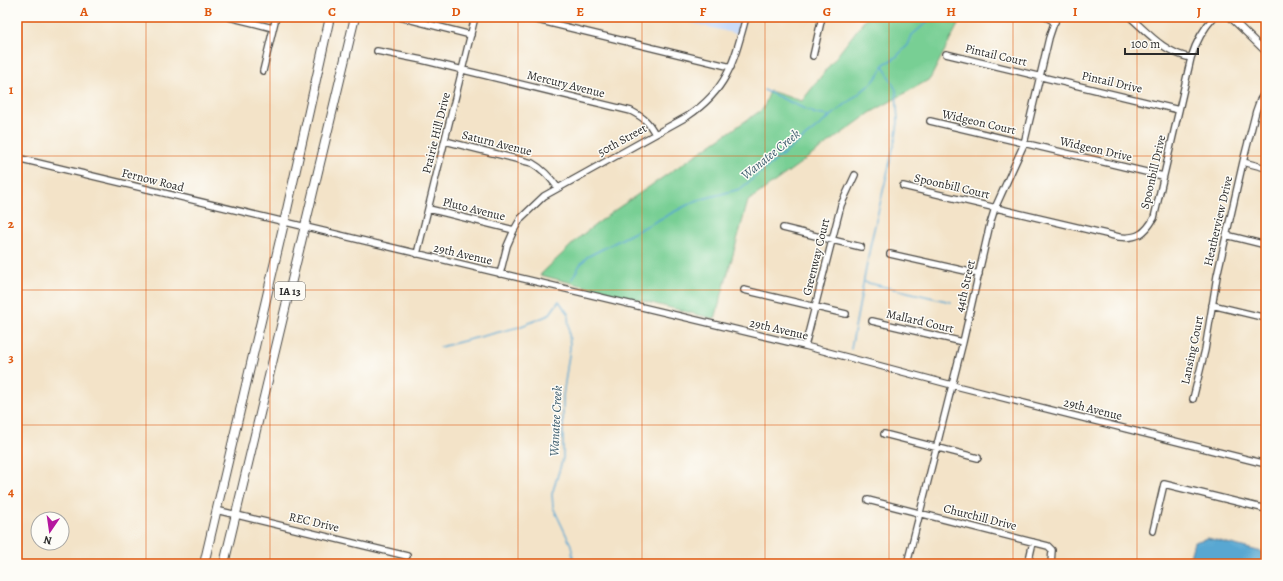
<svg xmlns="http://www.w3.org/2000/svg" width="1283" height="581" viewBox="0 0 1283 581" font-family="Alegreya,serif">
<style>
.built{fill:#c9dcf9}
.green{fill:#78cf94;stroke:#527d60}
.water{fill:#59a7d2;stroke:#42697e}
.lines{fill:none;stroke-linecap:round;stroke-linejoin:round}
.stream{stroke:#59a7d2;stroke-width:1.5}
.minor-casing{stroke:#494743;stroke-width:8}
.highway-casing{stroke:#494743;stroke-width:10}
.minor{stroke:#fff;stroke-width:5.5}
.highway{stroke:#fff;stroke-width:8}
.grid{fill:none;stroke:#df570e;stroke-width:1;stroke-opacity:0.55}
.labels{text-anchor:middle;stroke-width:3;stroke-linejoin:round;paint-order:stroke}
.shield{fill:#fdfcf7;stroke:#6a6a68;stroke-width:1}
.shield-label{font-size:11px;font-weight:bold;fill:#2b2b2b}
.street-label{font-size:12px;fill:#2b2b2b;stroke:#fdfcf7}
.water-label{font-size:13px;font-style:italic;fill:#3d5d6e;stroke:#fdfcf7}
.neatline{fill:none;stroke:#df570e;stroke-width:1.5}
.grid-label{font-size:13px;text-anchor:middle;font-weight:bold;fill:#df570e}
</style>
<rect width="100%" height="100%" fill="#fdfcf7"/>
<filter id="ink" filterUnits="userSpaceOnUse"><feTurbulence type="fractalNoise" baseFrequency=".025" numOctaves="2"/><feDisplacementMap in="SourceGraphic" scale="8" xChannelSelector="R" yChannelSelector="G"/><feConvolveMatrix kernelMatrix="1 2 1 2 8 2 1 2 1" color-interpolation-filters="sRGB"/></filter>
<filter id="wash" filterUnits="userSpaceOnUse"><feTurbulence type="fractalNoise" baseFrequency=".012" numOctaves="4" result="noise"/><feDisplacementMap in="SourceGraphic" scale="16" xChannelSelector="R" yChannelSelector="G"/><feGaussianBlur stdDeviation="0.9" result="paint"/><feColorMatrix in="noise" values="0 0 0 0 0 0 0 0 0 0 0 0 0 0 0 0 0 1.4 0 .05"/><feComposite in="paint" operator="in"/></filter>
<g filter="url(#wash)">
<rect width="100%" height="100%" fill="#f3e3c8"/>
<path class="built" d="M 667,17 L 746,17 L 741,35 Z"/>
<path class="green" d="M 867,17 L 962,17 L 930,79 L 870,113 L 748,201 L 715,319 L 540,275 L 582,235 L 615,210 L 763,109 L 770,91 L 802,101 Z"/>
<path class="water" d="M 1208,538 L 1266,553 L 1266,564 L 1188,564 L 1194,542 Z"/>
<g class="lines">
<path class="stream" d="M 764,90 L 816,114 L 830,116
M 572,279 L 580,265 L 587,257 L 695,201 L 740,189 L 872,83 L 880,73 L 884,64 L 895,58 L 908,45 L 912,35 L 933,17
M 864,282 L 951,302
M 440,347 L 519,327 L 549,315 L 559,301 L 568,314 L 570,348 L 563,396 L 563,458 L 552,494 L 553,507 L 571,545 L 574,564
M 851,349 L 871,242 L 896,136 L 898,122 L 896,90 L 883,65"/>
</g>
</g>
<g filter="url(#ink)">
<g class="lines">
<g class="minor-casing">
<path id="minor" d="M 229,17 L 273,28
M 400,17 L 471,35
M 525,17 L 731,67
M 1046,17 L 1055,22
M 1130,17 C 1150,35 1164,52 1191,58
M 1230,17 L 1266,52
M 377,51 L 422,60 L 631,111 C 644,118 648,121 655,134
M 946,54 L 1179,110
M 813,56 L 822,17
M 263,71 L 276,17
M 930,121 L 1163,176
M 445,141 L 532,163 C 543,169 550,177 558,188
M 17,158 L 805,346 L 952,385 L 1266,464
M 1243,162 L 1266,168
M 903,186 L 1119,237 C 1137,239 1145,234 1154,218 L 1191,58 C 1196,42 1202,30 1214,17
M 429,209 L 514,230
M 783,228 L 861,247
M 1226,235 L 1266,245
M 417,254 L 475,17
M 890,254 L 979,274
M 500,274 L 507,246 L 514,230 L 521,218 L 544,196 L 688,116 C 728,89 734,61 746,17
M 744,290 L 846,314
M 1212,305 L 1266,318
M 872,321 L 963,342
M 805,346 L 841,205 L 855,175
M 1193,399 L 1205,350 L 1217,276 L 1243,162 L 1256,111 L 1260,100 L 1266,90
M 884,434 L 978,458
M 868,500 L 1048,546 L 1052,550 L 1051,564
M 216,510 L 407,556
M 1153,531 L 1164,484 L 1266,509
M 907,564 L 963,342 L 990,224 L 995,208 L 1024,144 L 1049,38 L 1056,17
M 1028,564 L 1033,542"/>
</g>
<g class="highway-casing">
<path id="highway" d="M 204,564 L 284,223 L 330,17
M 224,564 L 355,17"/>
</g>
<use href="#minor" class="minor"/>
<use href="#highway" class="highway"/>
</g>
</g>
<path class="grid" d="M 146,17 L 146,564M 270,17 L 270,564M 394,17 L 394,564M 518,17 L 518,564M 642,17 L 642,564M 765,17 L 765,564M 889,17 L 889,564M 1013,17 L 1013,564M 1137,17 L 1137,564M 17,156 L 1266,156M 17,290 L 1266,290M 17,425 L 1266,425"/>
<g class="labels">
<rect class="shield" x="275" y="282" width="30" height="18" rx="3"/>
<g class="shield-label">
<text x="290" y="295">IA 13</text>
</g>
<g class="street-label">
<text transform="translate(996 55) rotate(13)" y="4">Pintail Court</text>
<text transform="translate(1112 82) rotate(13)" y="4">Pintail Drive</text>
<text transform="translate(566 84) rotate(14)" y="4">Mercury Avenue</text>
<text transform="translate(979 122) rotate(13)" y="4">Widgeon Court</text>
<text transform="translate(436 133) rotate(-76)" y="4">Prairie Hill Drive</text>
<text transform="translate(622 140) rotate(-29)" y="4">50th Street</text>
<text transform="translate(497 143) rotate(14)" y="4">Saturn Avenue</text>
<text transform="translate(1096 149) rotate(13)" y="4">Widgeon Drive</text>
<text transform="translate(1153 172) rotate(-77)" y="4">Spoonbill Drive</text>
<text transform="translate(153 180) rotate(14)" y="4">Fernow Road</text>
<text transform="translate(952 186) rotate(13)" y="4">Spoonbill Court</text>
<text transform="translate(474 209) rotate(14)" y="4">Pluto Avenue</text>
<text transform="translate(1218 221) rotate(-77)" y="4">Heatherview Drive</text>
<text transform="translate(463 254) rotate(13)" y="4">29th Avenue</text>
<text transform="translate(816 257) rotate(-76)" y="4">Greenway Court</text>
<text transform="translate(965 286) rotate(-77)" y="4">44th Street</text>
<text transform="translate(920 321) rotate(13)" y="4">Mallard Court</text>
<text transform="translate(779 329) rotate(13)" y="4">29th Avenue</text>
<text transform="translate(1192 350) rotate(-78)" y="4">Lansing Court</text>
<text transform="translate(1093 409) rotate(14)" y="4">29th Avenue</text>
<text transform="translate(980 517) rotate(14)" y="4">Churchill Drive</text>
<text transform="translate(314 522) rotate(13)" y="4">REC Drive</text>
</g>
<g class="water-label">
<text transform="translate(770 154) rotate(-39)" y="5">Wanatee Creek</text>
<text transform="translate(555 421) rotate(-87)" y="5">Wanatee Creek</text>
</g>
</g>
<rect width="1283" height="581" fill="none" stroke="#fdfcf7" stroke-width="44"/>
<g transform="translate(50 531) rotate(193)"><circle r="19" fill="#fdfcf7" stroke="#a9a8a5"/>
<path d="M0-3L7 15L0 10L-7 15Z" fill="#b5179e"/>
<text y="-6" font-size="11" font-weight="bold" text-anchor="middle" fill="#2b2b2b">N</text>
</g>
<path d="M1125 48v6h73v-6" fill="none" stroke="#2b2b2b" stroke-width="2"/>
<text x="1131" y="48" font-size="12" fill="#2b2b2b" stroke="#fdfcf7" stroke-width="3" paint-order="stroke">100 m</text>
<rect x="22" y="22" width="1239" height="537" class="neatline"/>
<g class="grid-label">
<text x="84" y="16">A</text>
<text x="208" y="16">B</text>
<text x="332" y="16">C</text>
<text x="456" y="16">D</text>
<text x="580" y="16">E</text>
<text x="703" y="16">F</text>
<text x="827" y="16">G</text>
<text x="951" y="16">H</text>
<text x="1075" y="16">I</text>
<text x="1199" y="16">J</text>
<text x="11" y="94">1</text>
<text x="11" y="228">2</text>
<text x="11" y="362">3</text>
<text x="11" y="496">4</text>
</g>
</svg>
